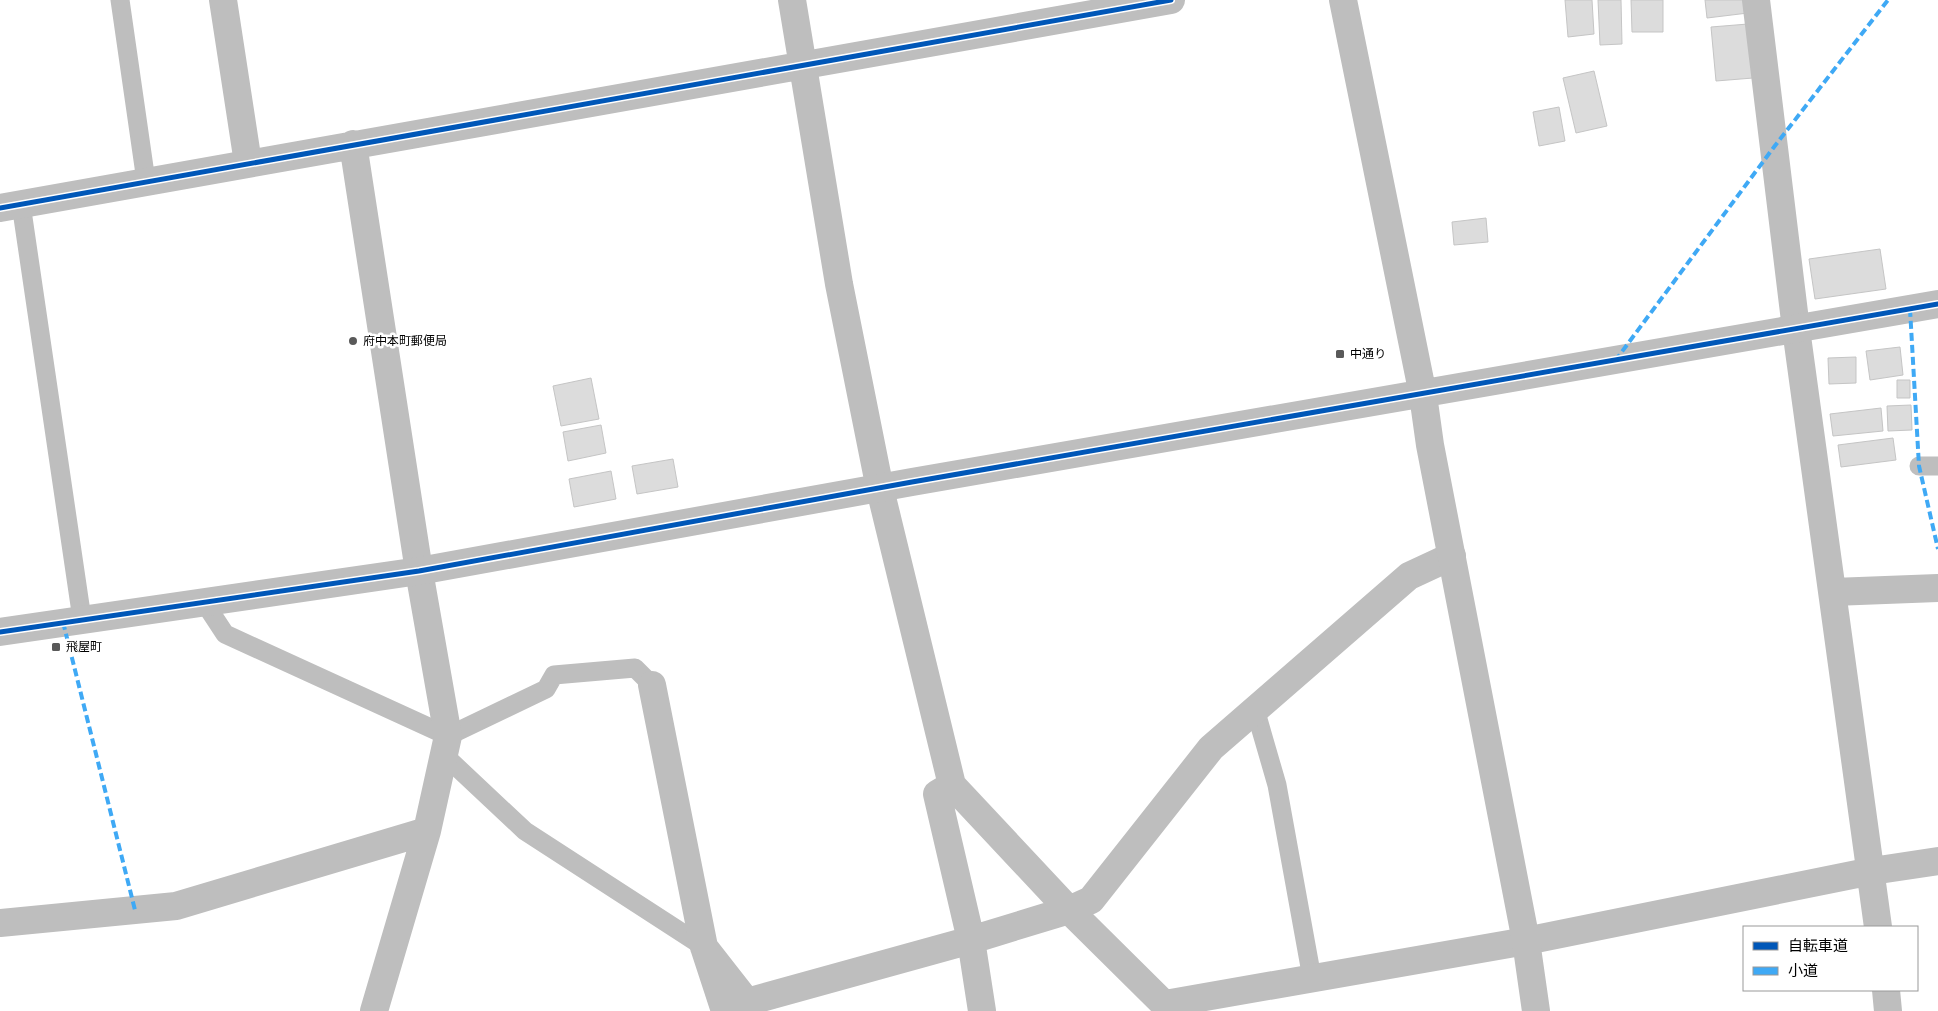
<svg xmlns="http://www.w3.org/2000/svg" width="1938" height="1011" viewBox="0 0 1938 1011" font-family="Quicksand,'Noto Sans JP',sans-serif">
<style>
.building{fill:#dcdcdc;stroke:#c5c5c5}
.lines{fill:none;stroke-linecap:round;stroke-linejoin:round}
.service{stroke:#bebebe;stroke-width:19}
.minor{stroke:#bebebe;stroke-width:28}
.tertiary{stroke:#bebebe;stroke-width:28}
.quiet{stroke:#3fa9f5;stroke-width:4;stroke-dasharray:8 4;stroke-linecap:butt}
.cycleway-casing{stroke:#fff;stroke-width:8}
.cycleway{stroke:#0057b8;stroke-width:5}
.poi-dot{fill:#595959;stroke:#fff;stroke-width:2}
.labels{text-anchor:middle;stroke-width:5;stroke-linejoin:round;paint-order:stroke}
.poi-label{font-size:12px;fill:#000;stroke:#fff;text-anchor:start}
</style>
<rect width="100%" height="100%" fill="#fff"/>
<path class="building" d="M 1565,0 L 1592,0 L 1594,34 L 1568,37 Z
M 1598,0 L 1621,0 L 1622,44 L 1600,45 Z
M 1631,0 L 1663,0 L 1663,32 L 1632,32 Z
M 1705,0 L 1746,0 L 1748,13 L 1707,18 Z
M 1748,24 L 1753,78 L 1716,81 L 1711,27 Z
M 1594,71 L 1607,126 L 1576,133 L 1563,78 Z
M 1559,107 L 1565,141 L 1539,146 L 1533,112 Z
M 1486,218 L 1488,242 L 1454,245 L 1452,222 Z
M 1880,249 L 1886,289 L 1815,299 L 1809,259 Z
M 1900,347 L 1903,375 L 1870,380 L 1866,351 Z
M 1856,357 L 1856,383 L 1829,384 L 1828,358 Z
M 591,378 L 599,419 L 561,426 L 553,386 Z
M 1897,380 L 1910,380 L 1910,398 L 1897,398 Z
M 1911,405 L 1912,430 L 1888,431 L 1887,406 Z
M 1881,408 L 1883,431 L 1833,436 L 1830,414 Z
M 601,425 L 606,453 L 568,461 L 563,432 Z
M 1893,438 L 1896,460 L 1841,467 L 1838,445 Z
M 673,459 L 678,487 L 637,494 L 632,466 Z
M 611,471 L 616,499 L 574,507 L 569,479 Z"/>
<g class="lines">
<path class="service" d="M 120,0 L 146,181
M 21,204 L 82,619
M 1919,466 L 1938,466
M 204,602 L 225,634 L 448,736 L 546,689 L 554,675 L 635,668 L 652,685
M 1255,709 L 1277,785 L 1312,978
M 444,755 L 525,831 L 704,947"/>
<path class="minor" d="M 223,0 L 248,163
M 792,0 L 839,284 L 880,489 L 952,785 L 1069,910 L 1171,1011
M 1756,0 L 1796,329 L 1878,927
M 353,144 L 419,571 L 448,736 L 427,831 L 374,1011
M 0,208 L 1171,0
M 1833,592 L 1938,588
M 652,685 L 704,947 L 725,1011
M 952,785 L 937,794 L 971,940 L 982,1011
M 0,923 L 176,906 L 427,831
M 704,947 L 747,1002 L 971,940 L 1069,910 L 1091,900 L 1211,748 L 1409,576 L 1452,556
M 1886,990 L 1888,1011
M 1165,1004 L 1526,941 L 1872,871 L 1938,861"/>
<path class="tertiary" d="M 1343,0 L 1423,395 L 1430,445 L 1526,941 L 1536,1011
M 0,632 L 419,571 L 912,482 L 1938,304"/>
<path class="quiet" d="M 1910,309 L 1919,466 L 1938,549
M 1615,361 L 1774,147 L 1888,0
M 63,622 L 135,910"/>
<g class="cycleway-casing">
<path id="cycleway" d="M 0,208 L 1171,0
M 0,632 L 419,571 L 912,482 L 1938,304"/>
</g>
<use href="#cycleway" class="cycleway"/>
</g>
<g class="poi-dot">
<circle cx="353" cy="341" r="5"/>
<rect x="1335" y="349" width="10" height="10" rx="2.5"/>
<rect x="51" y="642" width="10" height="10" rx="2.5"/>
</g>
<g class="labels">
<g class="poi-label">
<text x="363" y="345">府中本町郵便局</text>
<text x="1350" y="358">中通り</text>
<text x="66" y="651">飛屋町</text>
</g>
</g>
<rect x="1743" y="926" width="175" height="65" fill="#ffffff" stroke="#999999"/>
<rect x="1753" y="942" width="25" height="8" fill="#0057b8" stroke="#999999"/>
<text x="1788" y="951" font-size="15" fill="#000000">自転車道</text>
<rect x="1753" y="967" width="25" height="8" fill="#3fa9f5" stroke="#999999"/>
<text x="1788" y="976" font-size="15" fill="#000000">小道</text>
</svg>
